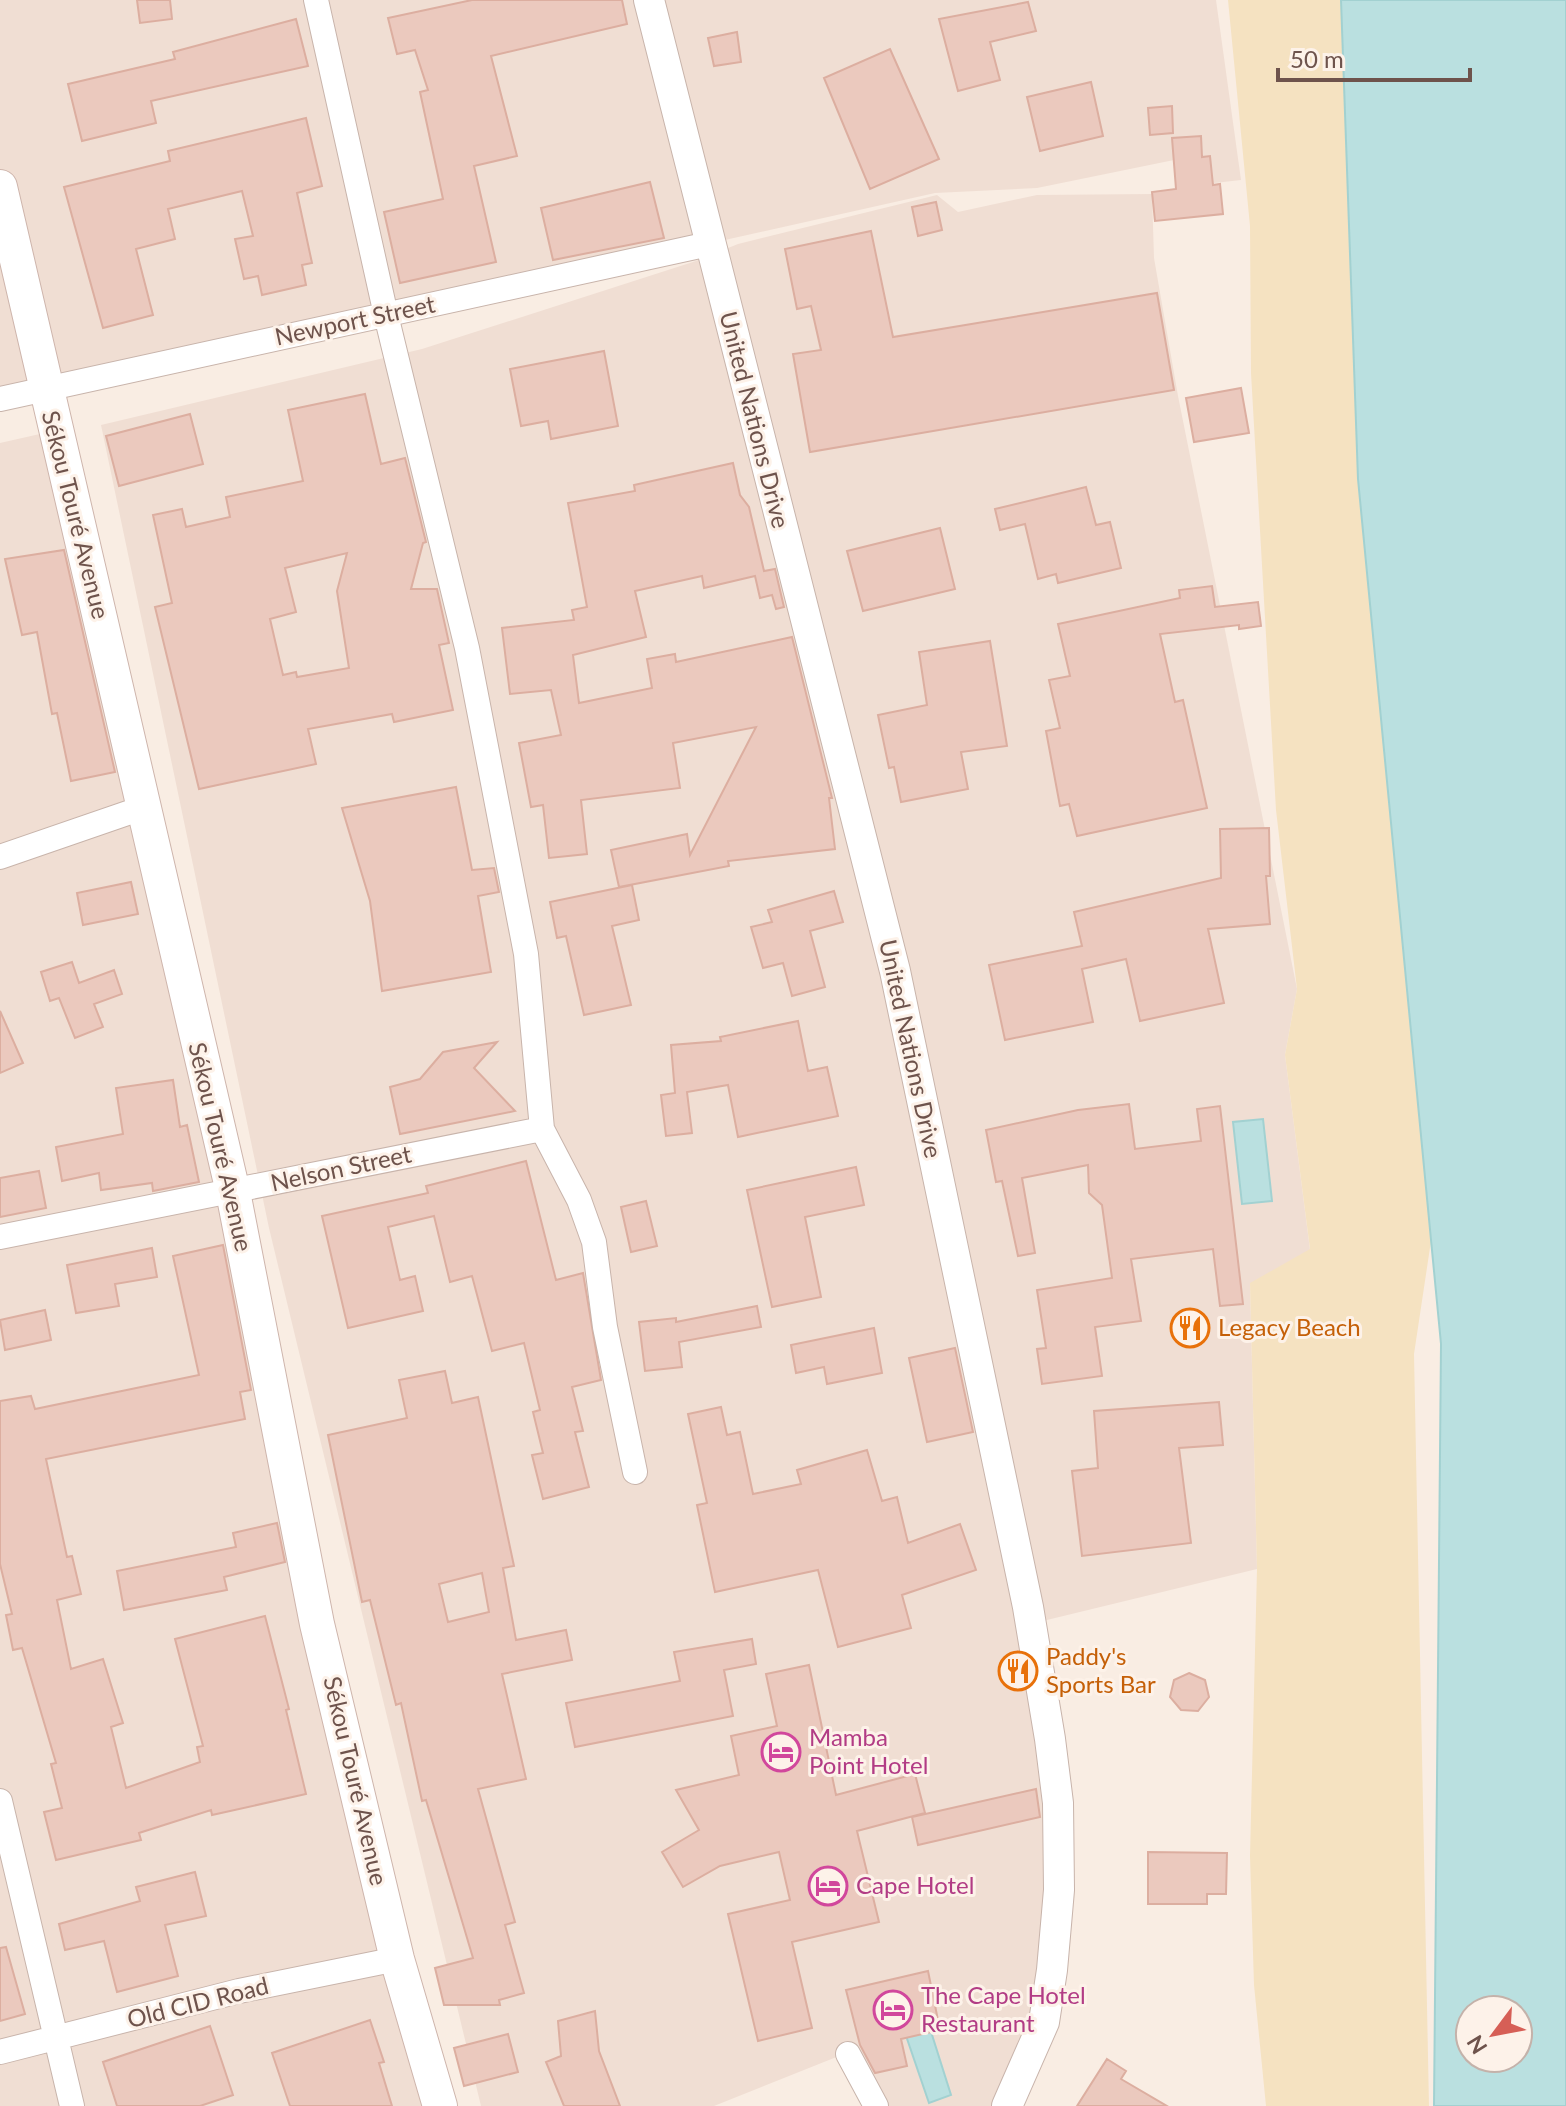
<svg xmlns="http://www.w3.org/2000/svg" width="1566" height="2106" viewBox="0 0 1566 2106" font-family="Lato,sans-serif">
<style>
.residential{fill:#f0ded3}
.sand{fill:#f5e2c1}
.water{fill:#bae0e0;stroke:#a2d1d1;stroke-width:2;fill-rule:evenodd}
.building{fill:#ebc9be;stroke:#dcaea0;stroke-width:2;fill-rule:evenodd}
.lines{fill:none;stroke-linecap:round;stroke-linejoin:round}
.minor-casing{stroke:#c8b4ab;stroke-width:26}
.tertiary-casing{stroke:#c8b4ab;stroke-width:32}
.secondary-casing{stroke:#ceb5ac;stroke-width:36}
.minor{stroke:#fff;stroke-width:24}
.tertiary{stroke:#fff;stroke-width:30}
.secondary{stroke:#fff;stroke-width:34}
.labels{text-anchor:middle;stroke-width:6;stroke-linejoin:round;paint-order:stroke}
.street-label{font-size:24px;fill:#6e534c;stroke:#fdf2e9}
.food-label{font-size:24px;fill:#c56008;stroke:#fdf2e9;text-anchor:start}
.hotel-label{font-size:24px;fill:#b23c85;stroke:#fdf2e9;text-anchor:start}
</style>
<rect width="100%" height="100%" fill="#f9ede3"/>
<path class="residential" d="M 0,0 L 1216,0 L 1241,180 L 1179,187 L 1174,160 L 1037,188 L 935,193 L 0,402 Z
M 1152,194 L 1154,258 L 1178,396 L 1297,989 L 1285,1055 L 1310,1250 L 1250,1284 L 1257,1569 L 1018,1627 L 1057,1816 L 1039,2067 L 1016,2106 L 885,2106 L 849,2052 L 714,2106 L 481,2106 L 269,1228 L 101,425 L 422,349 L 696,261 L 738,244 L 937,195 L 958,212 L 1037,195 Z
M 62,429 L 440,2106 L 0,2106 L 0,443 Z"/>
<path class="sand" d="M 1228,0 L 1341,0 L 1354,362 L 1378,683 L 1431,1241 L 1414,1354 L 1429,2106 L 1266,2106 L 1254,1985 L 1250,1856 L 1257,1569 L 1250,1283 L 1310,1249 L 1285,1055 L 1297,989 L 1276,810 L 1251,373 L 1250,226 Z"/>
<path class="water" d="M 1341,0 L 1566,0 L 1566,2106 L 1434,2106 L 1441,1344 L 1358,479 ZM 1518,2010 L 1518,2058 L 1470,2058 L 1470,2010 Z
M 1263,1119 L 1272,1201 L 1242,1204 L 1233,1122 Z
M 927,2019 L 951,2095 L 929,2103 L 903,2027 Z"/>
<path class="building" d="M 137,0 L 170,0 L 172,19 L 140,23 Z
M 472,0 L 622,0 L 627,24 L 491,56 L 517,156 L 474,166 L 496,262 L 400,283 L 384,212 L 443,199 L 420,92 L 428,90 L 415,50 L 397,54 L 388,18 Z
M 1028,2 L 1036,31 L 990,42 L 1000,80 L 958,91 L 939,19 Z
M 296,19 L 308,66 L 151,101 L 156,123 L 82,141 L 68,84 L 175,59 L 173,52 Z
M 737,32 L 741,62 L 714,66 L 708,38 Z
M 890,49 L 939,159 L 870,189 L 824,78 Z
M 1091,82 L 1103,136 L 1040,151 L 1027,97 Z
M 1172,106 L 1173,133 L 1150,135 L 1148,108 Z
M 306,118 L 322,186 L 297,193 L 312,263 L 302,265 L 306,285 L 262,295 L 258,276 L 244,279 L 235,239 L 253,236 L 242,191 L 168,209 L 175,239 L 136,249 L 153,315 L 103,328 L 64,187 L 170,161 L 168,151 Z
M 1201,136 L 1202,157 L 1210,156 L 1213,185 L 1220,184 L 1223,214 L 1155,221 L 1152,192 L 1176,189 L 1172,138 Z
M 650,182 L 664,238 L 553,260 L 541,208 Z
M 936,202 L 942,230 L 918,236 L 912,207 Z
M 871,231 L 893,337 L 1157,293 L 1174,390 L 810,452 L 793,354 L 821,350 L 811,306 L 797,309 L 785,249 Z
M 604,351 L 618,426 L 551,439 L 548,421 L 521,426 L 510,369 Z
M 1241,388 L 1249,433 L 1194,442 L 1186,398 Z
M 365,394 L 381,464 L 405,458 L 426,542 L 423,543 L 411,589 L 437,589 L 449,643 L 439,645 L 453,710 L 394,722 L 392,714 L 308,729 L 316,764 L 199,789 L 155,607 L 172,603 L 153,515 L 182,509 L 186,527 L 230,517 L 226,497 L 303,481 L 288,410 ZM 347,553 L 337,591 L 349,668 L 297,677 L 296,672 L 283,675 L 270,619 L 296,612 L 285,568 Z
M 190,414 L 203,464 L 119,486 L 106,436 Z
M 733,463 L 740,495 L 749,507 L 764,571 L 775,569 L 784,607 L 776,609 L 772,595 L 760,598 L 755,576 L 704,588 L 702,576 L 635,591 L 646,637 L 573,655 L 579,703 L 652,688 L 647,659 L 675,654 L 676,662 L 792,637 L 832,798 L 829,798 L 835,849 L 728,861 L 729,866 L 619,887 L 611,850 L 687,834 L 690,855 L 756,727 L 673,743 L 680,788 L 581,800 L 587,854 L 549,858 L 543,805 L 531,807 L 519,743 L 561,735 L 551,690 L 510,694 L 502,628 L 574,620 L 572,610 L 587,607 L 568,503 L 635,491 L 634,485 Z
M 1086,487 L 1096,525 L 1110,522 L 1121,568 L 1058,583 L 1056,574 L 1038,579 L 1025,524 L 1000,530 L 995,509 Z
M 940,528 L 955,589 L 863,611 L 847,551 Z
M 64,550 L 115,772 L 71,781 L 57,713 L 52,714 L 37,632 L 22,635 L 5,559 Z
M 1212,586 L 1215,607 L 1258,602 L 1261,626 L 1239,629 L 1239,625 L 1160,634 L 1175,702 L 1183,700 L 1207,808 L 1077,836 L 1069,804 L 1060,806 L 1046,731 L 1060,728 L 1049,680 L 1070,676 L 1058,624 L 1180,598 L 1179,590 Z
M 990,641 L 1007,746 L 961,752 L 968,789 L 901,802 L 894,767 L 889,768 L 878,715 L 927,705 L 919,652 Z
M 456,787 L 472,870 L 494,868 L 499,892 L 478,896 L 491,972 L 382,991 L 370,901 L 342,808 Z
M 1269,828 L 1270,876 L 1266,876 L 1270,924 L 1208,929 L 1224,1003 L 1140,1021 L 1126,959 L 1082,969 L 1093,1022 L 1005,1040 L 989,965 L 1082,946 L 1074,912 L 1221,878 L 1220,829 Z
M 131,882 L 138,914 L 83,925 L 77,893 Z
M 632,885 L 639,920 L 612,926 L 631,1005 L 584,1015 L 566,936 L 557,938 L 550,902 Z
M 834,891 L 843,922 L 810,931 L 825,987 L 792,996 L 783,963 L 763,968 L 751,927 L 772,922 L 768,910 Z
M 72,962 L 79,983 L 114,970 L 122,994 L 94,1004 L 103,1027 L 75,1038 L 59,998 L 50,1001 L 41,972 Z
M 0,1011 L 23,1063 L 0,1073 Z
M 798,1021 L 808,1071 L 827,1067 L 838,1116 L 738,1137 L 728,1085 L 687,1092 L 692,1133 L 666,1136 L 661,1095 L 675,1093 L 671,1045 L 721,1041 L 720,1037 Z
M 497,1042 L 474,1068 L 515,1111 L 400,1134 L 390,1087 L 420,1079 L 443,1052 Z
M 173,1080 L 180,1127 L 187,1125 L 199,1182 L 153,1191 L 152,1183 L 101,1190 L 99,1173 L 62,1181 L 56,1147 L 123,1134 L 116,1088 Z
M 1129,1104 L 1135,1149 L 1201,1141 L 1197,1109 L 1220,1106 L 1243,1304 L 1220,1306 L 1213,1249 L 1131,1259 L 1141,1321 L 1095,1327 L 1102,1376 L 1042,1384 L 1037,1349 L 1046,1348 L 1037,1290 L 1112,1278 L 1102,1205 L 1089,1193 L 1088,1165 L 1022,1178 L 1035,1253 L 1018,1256 L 1002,1181 L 996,1182 L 986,1130 L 1078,1110 Z
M 526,1161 L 556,1280 L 583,1273 L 601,1380 L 572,1387 L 583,1431 L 575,1432 L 589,1487 L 543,1499 L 532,1455 L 543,1453 L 533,1412 L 540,1410 L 524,1343 L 492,1351 L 472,1276 L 450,1282 L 434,1216 L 388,1227 L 400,1280 L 415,1276 L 423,1311 L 348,1328 L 322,1216 L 428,1193 L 426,1186 Z
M 856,1167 L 864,1205 L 805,1217 L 821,1297 L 772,1307 L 747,1190 Z
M 39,1171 L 46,1208 L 0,1217 L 0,1178 Z
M 646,1201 L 657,1246 L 631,1252 L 621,1207 Z
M 223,1245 L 251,1390 L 240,1392 L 245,1419 L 46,1459 L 67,1557 L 72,1556 L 81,1594 L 57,1600 L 71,1669 L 103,1659 L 123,1723 L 111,1727 L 126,1788 L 200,1762 L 197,1747 L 203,1746 L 175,1639 L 265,1616 L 289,1709 L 286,1710 L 306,1794 L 212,1815 L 211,1810 L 139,1833 L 141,1840 L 56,1860 L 44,1812 L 62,1808 L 51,1764 L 56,1763 L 22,1648 L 13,1650 L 6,1615 L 12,1614 L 0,1564 L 0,1401 L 31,1396 L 35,1409 L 199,1375 L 173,1256 Z
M 152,1248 L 157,1277 L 115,1284 L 119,1306 L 76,1313 L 67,1265 Z
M 757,1306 L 761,1327 L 679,1342 L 682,1367 L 645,1371 L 639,1322 L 676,1318 L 676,1322 Z
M 45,1310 L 51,1340 L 5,1350 L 0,1320 Z
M 874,1328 L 882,1373 L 827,1384 L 824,1367 L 796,1373 L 791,1345 Z
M 955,1348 L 973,1432 L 927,1442 L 909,1358 Z
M 445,1371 L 452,1403 L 478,1397 L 514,1566 L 503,1568 L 516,1640 L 566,1630 L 572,1660 L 502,1674 L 526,1779 L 478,1789 L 515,1922 L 505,1925 L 524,1993 L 499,2000 L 500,2005 L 444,2005 L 435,1968 L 473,1958 L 426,1800 L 422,1801 L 401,1703 L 396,1705 L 370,1600 L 362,1602 L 328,1435 L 407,1418 L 399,1380 ZM 482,1573 L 489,1612 L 448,1622 L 439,1584 Z
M 1219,1402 L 1223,1445 L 1179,1448 L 1191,1543 L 1082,1556 L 1072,1471 L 1098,1468 L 1094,1411 Z
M 721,1407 L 727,1435 L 740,1432 L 753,1494 L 801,1484 L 797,1470 L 867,1450 L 882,1501 L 897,1497 L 908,1543 L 960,1524 L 976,1570 L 902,1595 L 911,1628 L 838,1647 L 818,1570 L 715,1592 L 697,1505 L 707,1503 L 688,1414 Z
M 277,1523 L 285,1562 L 224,1577 L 227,1590 L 124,1610 L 117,1571 L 236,1547 L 233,1533 Z
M 752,1639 L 756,1664 L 724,1670 L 733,1716 L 575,1747 L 566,1703 L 680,1681 L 674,1652 Z
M 809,1665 L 836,1795 L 915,1774 L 925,1813 L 857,1831 L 879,1922 L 792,1942 L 812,2028 L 758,2041 L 728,1914 L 790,1900 L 779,1852 L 720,1866 L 683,1887 L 662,1852 L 699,1830 L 676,1790 L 739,1775 L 731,1736 L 777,1726 L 766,1674 Z
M 1189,1673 L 1205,1680 L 1209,1697 L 1198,1711 L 1181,1710 L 1170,1697 L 1174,1680 Z
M 1036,1789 L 1040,1817 L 918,1845 L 912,1817 Z
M 1148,1852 L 1227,1853 L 1226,1894 L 1207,1894 L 1207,1904 L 1148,1904 Z
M 195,1872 L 206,1916 L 165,1925 L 178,1976 L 117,1992 L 104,1941 L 65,1950 L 59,1924 L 140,1901 L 136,1887 Z
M 6,1947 L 25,2014 L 0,2021 L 0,1948 Z
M 928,1971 L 940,2030 L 901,2039 L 907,2066 L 875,2073 L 860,2045 L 846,1990 Z
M 595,2011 L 599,2051 L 620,2106 L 564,2106 L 546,2062 L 561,2056 L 558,2021 Z
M 370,2020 L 384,2062 L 379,2063 L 392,2106 L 290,2106 L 272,2053 Z
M 210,2026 L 233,2095 L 200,2106 L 117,2106 L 103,2062 Z
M 508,2034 L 518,2072 L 464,2086 L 454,2048 Z
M 1107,2059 L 1126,2071 L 1121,2079 L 1167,2106 L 1077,2106 Z"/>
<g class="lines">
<g class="minor-casing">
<path id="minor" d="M 316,0 L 386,315 L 467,648 L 526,954 L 542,1129 L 579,1200 L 594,1242 L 605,1327 L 635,1472
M 0,399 L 709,244
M 0,857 L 145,807
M 0,1237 L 542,1129
M 0,1801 L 72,2106
M 0,2052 L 239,1991 L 397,1959
M 848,2054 L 876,2106"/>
</g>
<g class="tertiary-casing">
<path id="tertiary" d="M 649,0 L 895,971 L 1028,1607 L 1050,1739 L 1058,1803 L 1059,1890 L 1052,1970 L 1044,2022 L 1007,2106"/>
</g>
<g class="secondary-casing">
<path id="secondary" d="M 0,187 L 233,1192 L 317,1624 L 397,1959 L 440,2106"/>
</g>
<use href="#minor" class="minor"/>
<use href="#tertiary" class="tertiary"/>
<use href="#secondary" class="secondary"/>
</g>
<defs>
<g id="restaurant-ring" transform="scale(2)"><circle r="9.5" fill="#fdf2e9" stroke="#e8710a" stroke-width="1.5"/><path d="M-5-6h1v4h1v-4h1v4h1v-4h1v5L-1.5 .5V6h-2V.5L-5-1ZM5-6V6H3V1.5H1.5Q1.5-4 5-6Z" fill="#e8710a"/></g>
<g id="hotel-ring" transform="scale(2)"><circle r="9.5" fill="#fdf2e9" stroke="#d1479c" stroke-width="1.5"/><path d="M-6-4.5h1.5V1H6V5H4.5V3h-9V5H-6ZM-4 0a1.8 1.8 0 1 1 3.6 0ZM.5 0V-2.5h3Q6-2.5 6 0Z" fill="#d1479c"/></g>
</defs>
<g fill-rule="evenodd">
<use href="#restaurant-ring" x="1190" y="1328"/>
<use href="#restaurant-ring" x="1018" y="1671"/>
<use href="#hotel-ring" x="781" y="1752"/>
<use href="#hotel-ring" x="828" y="1886"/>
<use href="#hotel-ring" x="893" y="2010"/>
</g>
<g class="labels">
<g class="street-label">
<text transform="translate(355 321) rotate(-12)" y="8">Newport Street</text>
<text transform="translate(754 420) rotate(76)" y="8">United Nations Drive</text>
<text transform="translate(75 515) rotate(76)" y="8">Sékou Touré Avenue</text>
<text transform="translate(910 1049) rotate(78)" y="8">United Nations Drive</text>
<text transform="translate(220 1147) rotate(77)" y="8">Sékou Touré Avenue</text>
<text transform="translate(341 1169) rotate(-12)" y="8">Nelson Street</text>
<text transform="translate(355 1781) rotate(77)" y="8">Sékou Touré Avenue</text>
<text transform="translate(198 2003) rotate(-14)" y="8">Old CID Road</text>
</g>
<g class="food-label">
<text x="1218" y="1336">Legacy Beach</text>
<text x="1046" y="1665">Paddy's<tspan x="1046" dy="28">Sports Bar</tspan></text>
</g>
<g class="hotel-label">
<text x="809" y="1746">Mamba<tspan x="809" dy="28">Point Hotel</tspan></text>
<text x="856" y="1894">Cape Hotel</text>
<text x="921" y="2004">The Cape Hotel<tspan x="921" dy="28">Restaurant</tspan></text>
</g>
</g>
<g transform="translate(1494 2034) rotate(238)"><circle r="38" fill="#fdf2e9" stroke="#c4b2aa" stroke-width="2"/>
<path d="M0-6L14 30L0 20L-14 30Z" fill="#d65f56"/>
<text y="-12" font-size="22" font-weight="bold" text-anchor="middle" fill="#6e534c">N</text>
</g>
<path d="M1278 68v12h192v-12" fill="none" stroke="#6e534c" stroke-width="4"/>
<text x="1290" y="68" font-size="24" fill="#6e534c" stroke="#fdf2e9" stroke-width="6" paint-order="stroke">50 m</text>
</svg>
